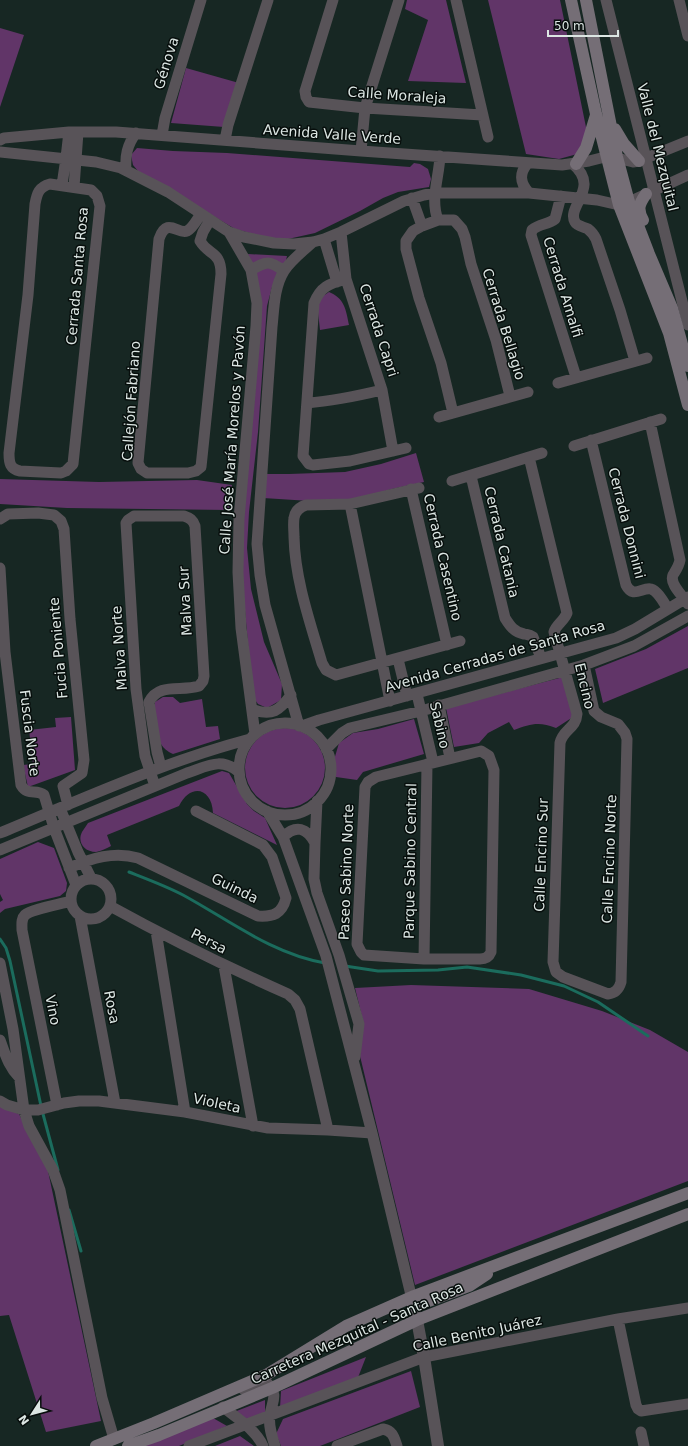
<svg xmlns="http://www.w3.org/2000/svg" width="688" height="1446" viewBox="0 0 688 1446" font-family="'DejaVu Sans',sans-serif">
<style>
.green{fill:#613568}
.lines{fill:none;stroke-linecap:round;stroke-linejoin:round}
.stream{stroke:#1b6c5d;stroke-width:3}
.minor{stroke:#585358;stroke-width:11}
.tertiary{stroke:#585358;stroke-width:12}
.secondary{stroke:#756e76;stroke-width:12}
.labels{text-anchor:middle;stroke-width:3;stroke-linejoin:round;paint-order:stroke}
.street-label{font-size:14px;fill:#dce6e3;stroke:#070e0c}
</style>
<rect width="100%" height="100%" fill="#172723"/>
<path class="green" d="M 407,0 L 446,0 L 466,83 L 408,81 L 428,20 L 405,9 Z
M 488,0 L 560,0 L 587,132 L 581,153 L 559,159 L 526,154 Z
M 0,28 L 24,35 L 0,107 Z
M 186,68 L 239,83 L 224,127 L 171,123 Z
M 137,148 L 173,151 L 227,153 L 410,167 L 414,163 L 420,164 L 428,169 L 431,179 L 429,187 L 398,192 L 383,198 L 360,211 L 315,233 L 279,241 L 235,229 L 138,171 L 133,165 L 131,155 Z
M 248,254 L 287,256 L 285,265 L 272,287 L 267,306 L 258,432 L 249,512 L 247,548 L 251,589 L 264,642 L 282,684 L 281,700 L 267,708 L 258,704 L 253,697 L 240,557 L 256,381 L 250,263 Z
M 329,292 C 344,298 346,309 349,325 L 320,330 L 317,303 L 323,296 Z
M 416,453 L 424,482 L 392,489 L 354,500 L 310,501 L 263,498 L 263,474 L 289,474 L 345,472 L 381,464 Z
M 0,479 L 99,482 L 197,480 L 232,485 L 229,510 L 67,508 L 0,504 Z
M 688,626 L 688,668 L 603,703 L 595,669 L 646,649 Z
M 563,677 L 573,717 L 556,728 C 539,721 530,724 514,730 L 509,722 L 488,733 L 479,743 L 454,747 L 446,708 Z
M 163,697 L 173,697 L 180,703 L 202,699 L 206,727 L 218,726 L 220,739 L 173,754 C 167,751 164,749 161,744 C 156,737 154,711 155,702 Z
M 71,717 L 75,770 L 28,787 L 23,765 L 33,764 L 29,730 L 56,727 L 55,718 Z
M 414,719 L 424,754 L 363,772 L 357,780 L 336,777 L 334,760 L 339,743 L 353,733 L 378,729 Z
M245 768a40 40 0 1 1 80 0a40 40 0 1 1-80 0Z
M 222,771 L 229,773 L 247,804 L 254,811 L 265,818 L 277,845 L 213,813 C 212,787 190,783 179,806 L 107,835 L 111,846 C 107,848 101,851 96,852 C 84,852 77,842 82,832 C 84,829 86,826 88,823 Z
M 38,842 L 54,848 L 67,883 L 66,891 L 60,896 L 5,909 L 0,913 L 0,902 L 3,900 L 0,894 L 0,859 Z
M 411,985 L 529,989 L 602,1011 L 650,1030 L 688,1052 L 688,1181 L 415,1285 L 360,1056 L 363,1021 L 355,988 Z
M 0,1106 L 19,1114 L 48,1171 L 101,1421 L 46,1432 L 9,1315 L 0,1316 Z
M 366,1357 L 357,1380 L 280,1408 L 281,1391 Z
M 411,1371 L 420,1407 L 320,1446 L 281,1446 L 276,1434 L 283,1419 Z
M 265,1400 L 265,1414 L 245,1420 L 234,1412 Z
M 213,1418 L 227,1426 L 179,1446 L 144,1446 Z
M 240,1436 L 254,1446 L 215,1446 Z"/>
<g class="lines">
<path class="stream" d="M 129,872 C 147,879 166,886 183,895 C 229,920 272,954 325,963
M 0,939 L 6,948 L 10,961 L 41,1106
M 345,966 L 378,971 L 438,970 L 467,967 L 521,975 L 564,986 L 598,1002 L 648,1036
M 43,1114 L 58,1170
M 69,1210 L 81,1251"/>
<path class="minor" d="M 333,0 L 305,91 L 306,97 L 309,102 L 365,108 L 482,115
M 456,0 L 488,137
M 606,0 L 688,325
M 679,0 L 688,36
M 162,135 L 165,118 L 201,0
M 0,140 L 4,138 L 69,132 L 116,132 L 361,151 L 562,165 L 589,161 L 609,156 L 633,162 L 639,161 L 688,141
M 225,140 L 228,125 L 268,0
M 361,151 L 365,108 L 399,0
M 0,152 L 96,162 L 121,168 L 168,192 L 229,232 L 244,237 L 274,243 L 294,244 L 313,242 L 324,239 L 341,232 L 404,201 L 424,195 L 435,193 L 529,193 L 597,200 L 619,205 L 629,202 L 688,175
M 527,164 C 519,174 520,183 529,193
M 573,164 C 601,188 566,206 575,222 C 577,226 584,227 588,229 C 592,232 594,235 596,239 L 620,310 L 635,361
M 126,170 C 125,156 127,145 136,133
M 50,184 L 91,190 L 97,196 L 100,206 L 73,464 L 66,471 L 61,473 L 20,471 C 10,469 9,463 9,453 L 28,295 L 35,204 C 37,193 39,187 50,184 Z
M 62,185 L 66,158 L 69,132
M 74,187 L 78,132
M 561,196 L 555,219 C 548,225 540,223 532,230 L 531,235 L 576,377
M 412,198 L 422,226
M 201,214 C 197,219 193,228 187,231 C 178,235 167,216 159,239 L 138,463 L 141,469 L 147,473 L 188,473 L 196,471 L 201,467 L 221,274 C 221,251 209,256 200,241 L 203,232 L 210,220
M 438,220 C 430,199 439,178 440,156
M 229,232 L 251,270 L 257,303 L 256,326 L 239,519 L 238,572 L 241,628 L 255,734
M 341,232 L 346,279 L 382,390 L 393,451
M 324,239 L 337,282
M 251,270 C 267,261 269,260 284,271
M 346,279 C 329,284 321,286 314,303 L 303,456 L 309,464 L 313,465 L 350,461 L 406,448
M 558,383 L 647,358
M 307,403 C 332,401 357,396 382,390
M 453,413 L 441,363 L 419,298 L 406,249 L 406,241 L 413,231 L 422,226 L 438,220 L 454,220 L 462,229 L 465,237 L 471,264 L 496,340 L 510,396
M 439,417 L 528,392
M 650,422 L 680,560 C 679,566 676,570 673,575 C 669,584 683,596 688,604
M 591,440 L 626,585 C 633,599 642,587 651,589 C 658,591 664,603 668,609
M 574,446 L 661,419
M 529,457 L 567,613 C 564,621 556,625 554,632 L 577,714 C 576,729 563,729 560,743 L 553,962 L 556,972 L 563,977 L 608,994 C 616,993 619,989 621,982 L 627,739 L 625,733 L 618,724 L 601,717 L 594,711 L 584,665
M 471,476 L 505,618 C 510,626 514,632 524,634 C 528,635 529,634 533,637 L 541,658
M 452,481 L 542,453
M 419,488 L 350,504 L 306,505 C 300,507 295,511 294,518 C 293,524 294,531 294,537 C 295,580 310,622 322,663 L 326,670 L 336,675 L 460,641
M 411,489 L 447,645
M 350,504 L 390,701
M 0,519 L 8,514 L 38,513 L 54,515 L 61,521 L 64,529 L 70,619 L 84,760 L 82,773 L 63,786 L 68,805
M 0,568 L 5,652 L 21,785 C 28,797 36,788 44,795 L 54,828 L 76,885
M 398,659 L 407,696
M 417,694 L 433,762
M 439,705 L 450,758
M 252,709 C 272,717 280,710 291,695
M239 769a46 46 0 1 1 92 0a46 46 0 1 1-92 0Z
M 299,726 L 265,605 L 260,575 L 257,544 L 272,327 C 274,309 274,287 284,271 C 291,260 303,251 313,242
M 302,726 L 319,720 L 616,638 L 635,629 L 688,597
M 326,749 L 342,733 L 350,728 L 421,711 L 584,665 L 634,646 L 688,616
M 481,751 L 489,756 L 494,770 L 491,952 C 489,957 485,959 480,959 L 424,959 L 364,955 L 361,952 L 357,944 L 365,787 L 368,782 L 376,777 Z
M 155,786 L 145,756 L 136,689 L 126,523 L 128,520 L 134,516 L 184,516 C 190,518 193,520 195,526 L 204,676 L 203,681 L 199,686 C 181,692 159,682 149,702 L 157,752 L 161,767
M 317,801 L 315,843 L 314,879 L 317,893 L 339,955 L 359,1024 L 355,1057
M 60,808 L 78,852 L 91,878
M 267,811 L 283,837 L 326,956 L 372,1133 L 417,1320
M 0,833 C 82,799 163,762 250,739
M 283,837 C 296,824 307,828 315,843
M 0,850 L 187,773 C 208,766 221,757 239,772
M 69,868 C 92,858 114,851 138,858 L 258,916 C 273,917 282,914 286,898 L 272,857 L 263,845 L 196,811
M71 899a20 20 0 1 1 40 0a20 20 0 1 1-40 0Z
M 110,906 C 168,938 227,967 288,994 L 295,1000 L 300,1009 L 328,1130
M 80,916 L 115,1103
M 156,931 L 185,1112
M 424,959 L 427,764
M 0,963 L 13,1029 L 24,1110 L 29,1126 L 53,1170 L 60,1190 L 102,1398 L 114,1439
M 224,966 L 253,1126
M 0,1040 C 5,1053 8,1066 19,1077
M 0,1101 L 7,1105 L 24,1110 L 38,1110 L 64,1103 L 79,1101 L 99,1101 L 185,1112 L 268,1128 L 328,1130 L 372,1133
M 57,1105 L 22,930 C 22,924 21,919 25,915 C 31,909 62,904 71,901
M 618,1319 L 636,1405 L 638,1409 L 641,1411 L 688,1404
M 243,1389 L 267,1383 C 279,1395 272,1401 270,1415 C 268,1425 272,1437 275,1446
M 223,1407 C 238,1419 255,1429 263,1446
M 641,1432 L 644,1446
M 189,1446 L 424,1357 L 618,1319 L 688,1308
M 337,1446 L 383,1429 C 393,1431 394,1437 397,1446"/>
<path class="tertiary" d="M 417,1320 L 424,1357 L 438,1446"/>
<path class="secondary" d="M 571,0 L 596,114 L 619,205 L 669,333 L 688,405
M 586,0 L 617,157 L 629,202 L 649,254 L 672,308 L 688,366
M 615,129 L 624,144 L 639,161
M 576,164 L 586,148 L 596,115
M 643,220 C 637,209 639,204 646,194
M 413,1307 L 469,1286 L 487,1274
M 96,1446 L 154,1423 L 266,1375 L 346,1326 L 414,1296 L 688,1193
M 128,1446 L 159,1435 L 272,1388 L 417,1320 L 688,1214"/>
</g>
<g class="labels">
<g class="street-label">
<text transform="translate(166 63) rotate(-73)" y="5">Génova</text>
<text transform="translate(397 95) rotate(4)" y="5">Calle Moraleja</text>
<text transform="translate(332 134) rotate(4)" y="5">Avenida Valle Verde</text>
<text transform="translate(658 147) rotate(76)" y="5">Valle del Mezquital</text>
<text transform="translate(77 276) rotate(-85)" y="5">Cerrada Santa Rosa</text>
<text transform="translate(563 287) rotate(73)" y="5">Cerrada Amalfi</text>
<text transform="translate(504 324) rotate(73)" y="5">Cerrada Bellagio</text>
<text transform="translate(379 330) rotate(72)" y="5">Cerrada Capri</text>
<text transform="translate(131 401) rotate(-86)" y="5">Callejón Fabriano</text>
<text transform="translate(232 440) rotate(-86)" y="5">Calle José María Morelos y Pavón</text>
<text transform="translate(627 523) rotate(76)" y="5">Cerrada Donnini</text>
<text transform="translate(502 542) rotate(77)" y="5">Cerrada Catania</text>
<text transform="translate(443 557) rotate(77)" y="5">Cerrada Casentino</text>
<text transform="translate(185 601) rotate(-93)" y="5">Malva Sur</text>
<text transform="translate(58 648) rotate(-95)" y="5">Fucia Poniente</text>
<text transform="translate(119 648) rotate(-94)" y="5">Malva Norte</text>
<text transform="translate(495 656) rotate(-16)" y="5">Avenida Cerradas de Santa Rosa</text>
<text transform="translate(585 686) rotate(77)" y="5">Encino</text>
<text transform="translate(440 725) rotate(77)" y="5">Sabino</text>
<text transform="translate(30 733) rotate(83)" y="5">Fuscia Norte</text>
<text transform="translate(541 855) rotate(-88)" y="5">Calle Encino Sur</text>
<text transform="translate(609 859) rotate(-88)" y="5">Calle Encino Norte</text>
<text transform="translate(410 861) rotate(-89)" y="5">Parque Sabino Central</text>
<text transform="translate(346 872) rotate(-88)" y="5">Paseo Sabino Norte</text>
<text transform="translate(235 888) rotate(26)" y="5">Guinda</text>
<text transform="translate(209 941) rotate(27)" y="5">Persa</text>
<text transform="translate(112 1007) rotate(79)" y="5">Rosa</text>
<text transform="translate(53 1010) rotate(79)" y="5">Vino</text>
<text transform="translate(217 1103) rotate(12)" y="5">Violeta</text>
<text transform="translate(357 1333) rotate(-24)" y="5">Carretera Mezquital - Santa Rosa</text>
<text transform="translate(477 1333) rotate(-12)" y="5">Calle Benito Juárez</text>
</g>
</g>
<g transform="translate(32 1414) rotate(234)" stroke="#070e0c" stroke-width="3" paint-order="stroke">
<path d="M0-3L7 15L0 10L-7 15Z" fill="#dce6e3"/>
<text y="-6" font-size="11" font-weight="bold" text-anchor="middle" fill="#dce6e3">N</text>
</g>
<path d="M548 30v6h70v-6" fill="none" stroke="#dce6e3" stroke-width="2"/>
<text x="554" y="30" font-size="12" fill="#dce6e3" stroke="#070e0c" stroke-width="3" paint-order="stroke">50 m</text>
</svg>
